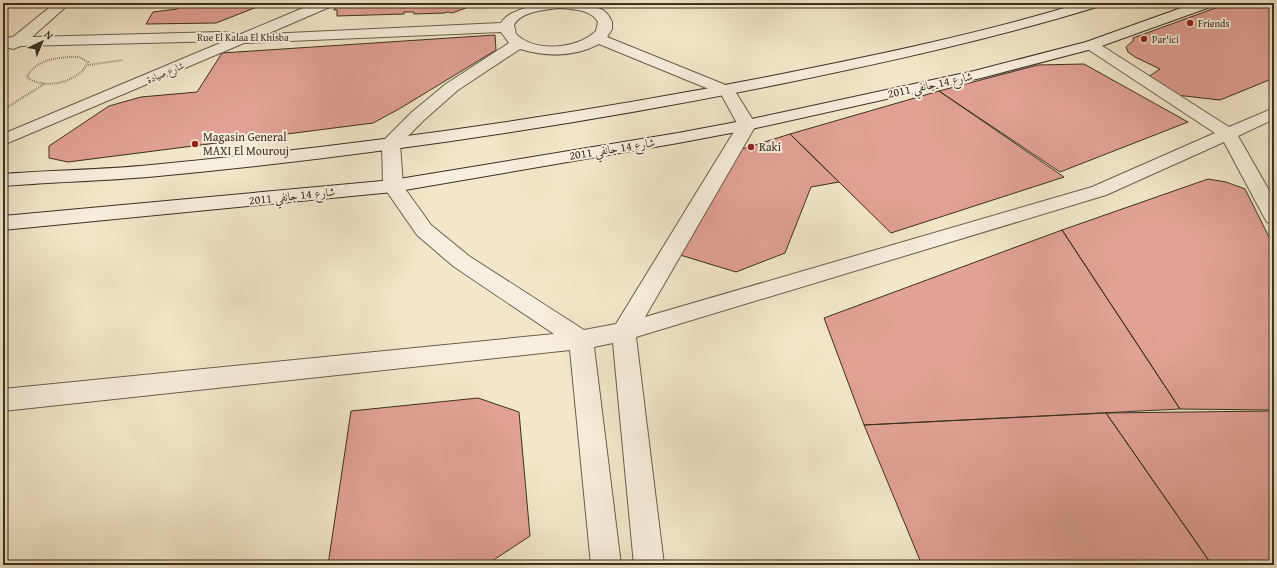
<svg xmlns="http://www.w3.org/2000/svg" width="1277" height="568" viewBox="0 0 1277 568" font-family="'Gentium Book Plus',Amiri,serif">
<style>
.building{fill:#e1a196;stroke:#3b3022}
.lines{fill:none;stroke-linecap:round;stroke-linejoin:round}
.street-casing{stroke:#695e4c;stroke-width:2}
.secondary-casing{stroke:#3b3022;stroke-width:2}
.path{stroke:#3b3022;stroke-width:2;stroke-dasharray:0.5 1.5;stroke-linecap:butt}
.street{fill:#f7efdd;fill-rule:evenodd}
.secondary{fill:#f7efdd;fill-rule:evenodd}
.poi-dot{fill:#8f2418;stroke:#f7efdd;stroke-width:1.5}
.labels{text-anchor:middle;stroke-width:4;stroke-linejoin:round;paint-order:stroke}
.far-poi-label{font-size:10px;fill:#3b3022;stroke:#f7efdd;text-anchor:start}
.far-street-label{font-size:10px;fill:#3b3022;stroke:#f7efdd}
.street-label{font-size:12px;fill:#3b3022;stroke:#f7efdd}
.poi-label{font-size:12px;fill:#3b3022;stroke:#f7efdd;text-anchor:start}
</style>
<rect width="100%" height="100%" fill="#f3e7cb"/>
<filter id="stains"><feTurbulence type="fractalNoise" baseFrequency=".005" numOctaves="4"/><feColorMatrix values="0 0 0 0 .2 0 0 0 0 .09 0 0 0 0 .02 0 0 0 .5 -.17"/></filter>
<radialGradient id="worn" r=".72"><stop offset=".6" stop-color="#630" stop-opacity="0"/><stop offset="1" stop-color="#630" stop-opacity=".3"/></radialGradient>
<path class="building" d="M 182,3 L 267,3 L 216,23 L 146,24 L 153,12 L 177,9 Z
M 348,3 L 475,3 L 471,5 L 465,4 L 463,5 L 466,8 L 452,13 L 448,12 L 444,13 L 414,14 L 414,12 L 404,12 L 404,14 L 337,16 L 337,10 L 334,10 L 336,6 L 345,6 Z
M 1229,3 L 1263,6 L 1274,10 L 1274,78 L 1220,100 L 1176,95 L 1148,77 L 1160,69 L 1135,57 L 1128,52 L 1126,47 L 1133,41 L 1133,38 Z
M 495,35 L 496,50 L 399,109 L 373,123 L 68,162 L 49,158 L 49,146 L 109,106 L 141,97 L 197,92 L 222,53 Z
M 1084,64 L 1188,122 L 1060,172 L 939,91 L 1038,65 Z
M 939,91 L 1064,177 L 891,233 L 790,134 Z
M 790,134 L 839,182 L 811,187 L 785,253 L 736,272 L 680,255 L 742,149 Z
M 1208,179 L 1226,182 L 1245,189 L 1274,247 L 1274,410 L 1180,409 L 1062,230 Z
M 1062,230 L 1180,409 L 864,425 L 824,318 Z
M 478,398 L 519,412 L 530,536 L 486,565 L 328,565 L 351,411 Z
M 1274,411 L 1274,565 L 1212,565 L 1106,413 Z
M 1106,413 L 1212,565 L 922,565 L 864,425 Z"/>
<g class="lines">
<g class="street-casing">
<path id="street" d="M 55,3 L 70,3 L 32,37 L 221,32 L 241,34 L 315,3 L 334,3 L 332,6 L 267,34 L 501,23 C 514,0 582,0 603,10 C 607,13 610,17 612,22 L 612,29 L 607,37 L 733,88 L 756,125 L 645,317 L 1092,187 L 1215,133 L 1086,48 L 1084,45 L 1086,42 L 1091,41 L 1096,42 L 1229,127 L 1274,108 L 1274,119 L 1238,136 L 1274,199 L 1274,224 L 1267,222 L 1264,217 L 1224,142 L 1106,195 L 636,337 L 664,565 L 634,565 L 613,343 L 594,347 L 621,565 L 591,565 L 570,350 L 3,411 L 3,389 L 554,334 L 453,266 L 417,235 L 383,186 L 382,143 L 385,139 L 412,112 L 446,84 L 509,43 L 501,32 L 244,43 L 3,145 L 3,134 L 225,41 L 21,46 L 13,49 L 3,46 L 3,38 L 13,37 ZM 559,8 C 571,9 591,9 598,22 L 596,31 C 578,49 535,53 516,34 L 514,25 C 521,11 545,10 559,8 ZM 599,44 L 721,94 L 738,125 L 616,324 L 584,330 L 469,256 L 431,225 L 403,186 L 400,144 L 424,120 L 458,90 L 520,49 C 546,57 574,57 599,44 Z"/>
</g>
<g class="secondary-casing">
<path id="secondary" d="M 1081,3 L 1102,3 L 1100,6 C 996,38 891,61 785,83 C 575,126 362,157 148,177 C 100,181 51,182 3,186 L 3,174 C 52,170 102,170 151,165 C 362,145 573,116 782,74 C 882,54 983,33 1081,3 Z
M 1195,3 L 1215,3 L 1213,6 L 1096,48 L 981,78 L 747,130 L 678,143 L 393,192 L 3,230 L 3,216 L 393,180 L 678,133 L 747,120 L 974,71 L 1086,42 Z"/>
</g>
<path class="path" d="M 71,57 L 79,57 L 88,62 C 81,82 43,91 27,77 C 35,60 55,58 71,57 Z
M 88,65 L 123,60
M 3,110 L 44,84"/>
<use href="#street" class="street"/>
<use href="#secondary" class="secondary"/>
</g>
<g class="poi-dot">
<circle cx="1190" cy="23" r="4"/>
<circle cx="1144" cy="39" r="4"/>
<circle cx="195" cy="144" r="4"/>
<circle cx="751" cy="147" r="4"/>
</g>
<g class="labels">
<g class="far-poi-label">
<text x="1198" y="27">Friends</text>
<text x="1152" y="43">Par'ici</text>
</g>
<g class="far-street-label">
<text x="243" y="41">Rue El Kalaa El Khisba</text>
<text transform="translate(165 72) rotate(-23)" y="4">شارع صيادة</text>
</g>
<g class="street-label">
<text transform="translate(930 85) rotate(-12)" y="4">شارع 14 جانفي 2011</text>
<text transform="translate(612 149) rotate(-9)" y="4">شارع 14 جانفي 2011</text>
<text transform="translate(292 196) rotate(-6)" y="4">شارع 14 جانفي 2011</text>
</g>
<g class="poi-label">
<text x="203" y="141">Magasin General<tspan x="203" dy="14">MAXI El Mourouj</tspan></text>
<text x="759" y="151">Raki</text>
</g>
</g>
<rect width="1277" height="568" fill="none" stroke="#f3e7cb" stroke-width="16"/>
<rect x="4" y="4" width="1269" height="560" fill="none" stroke="#3b3022" stroke-width="2"/>
<rect x="8" y="8" width="1261" height="552" fill="none" stroke="#3b3022"/>
<g transform="translate(42 42) rotate(44)" stroke="#f7efdd" stroke-width="3" paint-order="stroke">
<path d="M0-3L7 15L0 10L-7 15Z" fill="#3b3022"/>
<text y="-6" font-size="11" font-weight="bold" text-anchor="middle" fill="#3b3022">N</text>
</g>
<rect width="100%" height="100%" filter="url(#stains)"/>
<rect width="100%" height="100%" fill="url(#worn)"/>
</svg>
